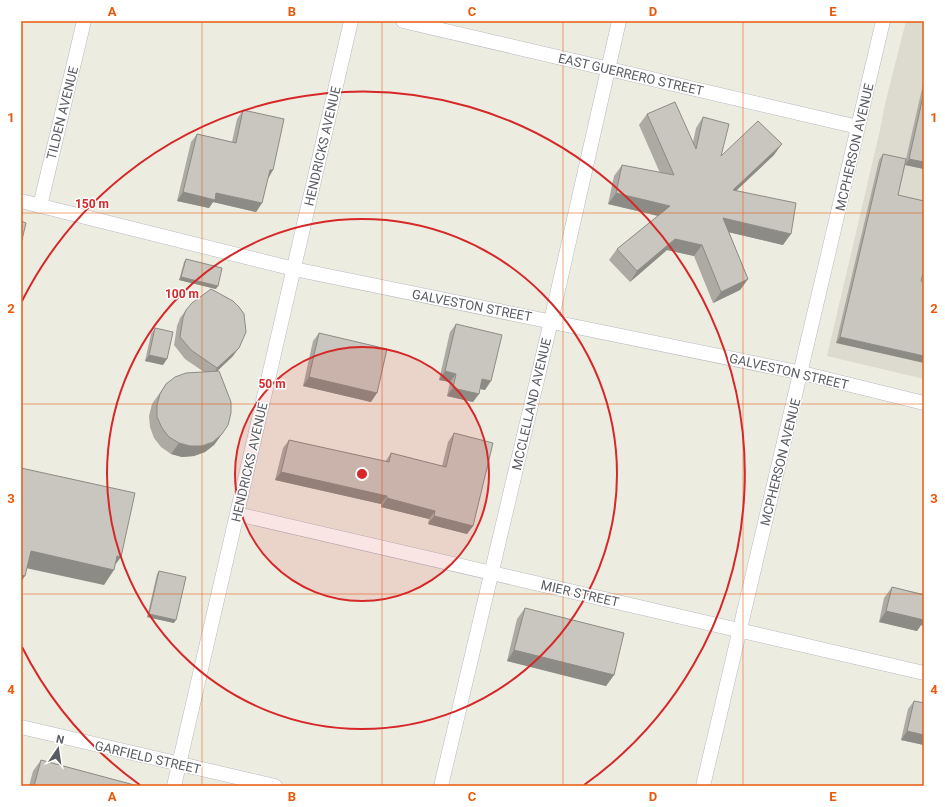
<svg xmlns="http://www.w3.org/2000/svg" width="945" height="807" viewBox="0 0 945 807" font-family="Roboto,sans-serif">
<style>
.education{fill:#dddbcf}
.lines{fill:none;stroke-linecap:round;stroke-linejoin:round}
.street-casing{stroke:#b9bac0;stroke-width:15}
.street{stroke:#fff;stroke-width:14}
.wall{fill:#acaaa3}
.shaded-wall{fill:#8c8b85}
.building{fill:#c8c6be;stroke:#8c8b85}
.grid{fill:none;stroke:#e8590c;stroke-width:1;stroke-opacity:0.55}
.ring{fill:none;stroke:#d62828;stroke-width:2}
.labels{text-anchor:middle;stroke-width:3;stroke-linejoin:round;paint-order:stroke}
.street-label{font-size:13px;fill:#595c62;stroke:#fff}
.centre{fill:#d62828;stroke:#fff;stroke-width:2}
.ring-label{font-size:12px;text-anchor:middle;font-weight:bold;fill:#d62828;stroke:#fff;stroke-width:3;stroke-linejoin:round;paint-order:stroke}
.neatline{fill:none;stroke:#e8590c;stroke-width:1.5}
.grid-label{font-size:13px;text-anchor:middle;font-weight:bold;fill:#e8590c}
</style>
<rect width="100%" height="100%" fill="#edece1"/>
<path class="education" d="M 906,21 L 924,21 L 924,379 L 827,356 L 880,130 L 885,104 Z"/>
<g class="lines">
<g class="street-casing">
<path id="street" d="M 403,21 L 858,127
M 21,201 L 294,269 L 802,373 L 924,403
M 40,206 L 84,21
M 237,514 L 924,673
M 21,727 L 275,786
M 174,786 L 351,21
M 441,786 L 551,321 L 619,21
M 703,786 L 883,21"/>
</g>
<use href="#street" class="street"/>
</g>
<path class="wall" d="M 924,80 L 924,169 L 905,165 L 898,195 L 924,270 L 836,343 L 879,160 L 883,154 L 906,159 Z
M 243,110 L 267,179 L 262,203 L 256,212 L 213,202 L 209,208 L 177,201 L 191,142 L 197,134 L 232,142 L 237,119 Z
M 647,114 L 693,142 L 696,128 L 703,117 L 721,156 L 774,155 L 736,191 L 783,245 L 729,232 L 748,279 L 740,290 L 713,303 L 694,256 L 667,250 L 630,282 L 609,260 L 617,249 L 658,216 L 608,204 L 614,176 L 622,165 L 660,173 L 639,125 Z
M 186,259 L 216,289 L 179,280 L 184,262 Z
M 186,310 L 233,356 L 216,372 L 222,434 L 214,445 L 205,452 L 194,456 L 182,457 L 171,454 L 161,447 L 154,438 L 150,427 L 149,416 L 152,404 L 166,384 L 204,372 L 185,359 L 174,345 L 177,326 L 180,318 Z
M 456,324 L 485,390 L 480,389 L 473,402 L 447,396 L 450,382 L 439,380 L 450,332 Z
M 155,328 L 163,365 L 145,361 L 151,334 Z
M 319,333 L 371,402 L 303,386 L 313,341 Z
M 454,433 L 473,526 L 467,534 L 428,524 L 429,519 L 381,507 L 381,504 L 275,480 L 283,448 L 289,440 L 385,462 L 391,453 L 442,466 L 448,442 Z
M 159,571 L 174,623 L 147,617 L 157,574 Z
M 892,587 L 923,594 L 924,589 L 924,626 L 921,625 L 917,631 L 879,622 L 884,598 Z
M 525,608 L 614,675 L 606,686 L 507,661 L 517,619 Z
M 914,701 L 924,745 L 901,740 L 908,709 Z
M 41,760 L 138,786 L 29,786 L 33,771 Z"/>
<path class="shaded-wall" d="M 782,144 L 774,155 L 725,201 L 733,190 Z
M 909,159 L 924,162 L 924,169 L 905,165 Z
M 270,170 L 273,170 L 268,179 Z
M 183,192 L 216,193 L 262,203 L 256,212 L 213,202 L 209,208 L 177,201 Z
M 616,193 L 670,206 L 663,217 L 608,204 Z
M 723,218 L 791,234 L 783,245 L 715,229 Z
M 675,239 L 702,245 L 694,256 L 667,250 L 630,282 L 637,271 Z
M 181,277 L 218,286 L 216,289 L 179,280 Z
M 748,279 L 740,290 L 713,303 L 721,292 Z
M 840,337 L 924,356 L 924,363 L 836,343 Z
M 239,348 L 233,356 L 211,377 L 217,368 Z
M 149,355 L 167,359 L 163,365 L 145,361 Z
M 445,371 L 456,374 L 450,382 L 439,380 Z
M 309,377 L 377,393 L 371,402 L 303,386 Z
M 482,379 L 491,381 L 485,390 L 476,388 Z
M 453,388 L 479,394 L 473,402 L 447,396 Z
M 222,434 L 214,445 L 205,452 L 194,456 L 182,457 L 171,454 L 179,443 Z
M 281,472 L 387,496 L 381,504 L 275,480 Z
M 387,498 L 435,511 L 429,519 L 381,507 Z
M 434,516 L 473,526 L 467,534 L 428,524 Z
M 31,551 L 117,556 L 121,557 L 112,569 L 114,570 L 104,585 L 21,567 Z
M 21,575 L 25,576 L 21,582 Z
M 886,611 L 924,617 L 924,626 L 921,625 L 917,631 L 879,622 Z
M 149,614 L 176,620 L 174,623 L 147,617 Z
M 514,650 L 614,675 L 606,686 L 507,661 Z
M 907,731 L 924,735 L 924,745 L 901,740 Z"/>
<path class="building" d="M 924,92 L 924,162 L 909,159 Z
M 675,102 L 696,149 L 703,117 L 729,124 L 721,156 L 758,121 L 782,144 L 733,190 L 796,203 L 791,234 L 723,218 L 748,279 L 721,292 L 702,245 L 675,239 L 637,271 L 617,249 L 670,206 L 616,193 L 622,165 L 674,175 L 647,114 Z
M 243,110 L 284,119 L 273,170 L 270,170 L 262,203 L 216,193 L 215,200 L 183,192 L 197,134 L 236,143 Z
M 883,154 L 906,159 L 898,195 L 924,201 L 924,270 L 921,281 L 924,282 L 924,356 L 840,337 Z
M 21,221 L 26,223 L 21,244 Z
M 186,259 L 222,268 L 218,286 L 181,277 Z
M 211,289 L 233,301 L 239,307 L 244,314 L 246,332 L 239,348 L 217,368 L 191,350 L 180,337 L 183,318 L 186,310 L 192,303 Z
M 456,324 L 502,335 L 491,381 L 482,379 L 479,394 L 453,388 L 456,374 L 445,371 Z
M 155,328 L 173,332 L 167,359 L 149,355 Z
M 319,333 L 387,349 L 377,393 L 309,377 Z
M 219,371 L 231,402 L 231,413 L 228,425 L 222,434 L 213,442 L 202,446 L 190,446 L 179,443 L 169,437 L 162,428 L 157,417 L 157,405 L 160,394 L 166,384 L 175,377 L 186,373 Z
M 454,433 L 493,443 L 473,526 L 434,516 L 435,511 L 387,498 L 387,496 L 281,472 L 289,440 L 389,462 L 391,453 L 446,467 Z
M 21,468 L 135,493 L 121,557 L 117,556 L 114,570 L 31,551 L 25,576 L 21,575 Z
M 159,571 L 186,577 L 176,620 L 149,614 Z
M 892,587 L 924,595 L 924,620 L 886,611 Z
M 525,608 L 624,633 L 614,675 L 514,650 Z
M 914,701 L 924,703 L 924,735 L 907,731 Z
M 41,760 L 138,786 L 34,786 Z"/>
<path class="grid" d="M 202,21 L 202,786M 382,21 L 382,786M 563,21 L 563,786M 743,21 L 743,786M 21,213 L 924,213M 21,404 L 924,404M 21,594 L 924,594"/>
<circle cx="362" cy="474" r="127" fill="#d62828" fill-opacity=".12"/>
<g class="ring">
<circle cx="362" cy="474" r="127"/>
<circle cx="362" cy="474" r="255"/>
<path d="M140 785A382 382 0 0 1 22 647M22 301A382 382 0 1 1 584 785"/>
</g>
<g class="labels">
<g class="street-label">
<text transform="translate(631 74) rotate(13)" y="5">EAST GUERRERO STREET</text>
<text transform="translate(62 113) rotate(-76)" y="5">TILDEN AVENUE</text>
<text transform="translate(322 146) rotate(-77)" y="5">HENDRICKS AVENUE</text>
<text transform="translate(854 147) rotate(-77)" y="5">MCPHERSON AVENUE</text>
<text transform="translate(472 305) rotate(11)" y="5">GALVESTON STREET</text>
<text transform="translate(789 371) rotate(13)" y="5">GALVESTON STREET</text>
<text transform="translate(531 404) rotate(-77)" y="5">MCCLELLAND AVENUE</text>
<text transform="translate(249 462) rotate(-77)" y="5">HENDRICKS AVENUE</text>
<text transform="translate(780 462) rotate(-76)" y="5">MCPHERSON AVENUE</text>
<text transform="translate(580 593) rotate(13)" y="5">MIER STREET</text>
<text transform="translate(148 757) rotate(13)" y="5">GARFIELD STREET</text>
</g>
</g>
<circle cx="362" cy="474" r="6" class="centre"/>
<g class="ring-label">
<text x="92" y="208">150 m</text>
<text x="182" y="298">100 m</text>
<text x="272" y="388">50 m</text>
</g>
<rect width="945" height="807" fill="none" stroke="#ffffff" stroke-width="44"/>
<g transform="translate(58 749) rotate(13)" stroke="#ffffff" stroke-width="3" paint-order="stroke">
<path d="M0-3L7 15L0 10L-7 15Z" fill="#595c62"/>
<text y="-6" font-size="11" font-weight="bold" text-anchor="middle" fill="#595c62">N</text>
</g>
<rect x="22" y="22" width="901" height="763" class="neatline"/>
<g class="grid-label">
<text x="112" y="16">A</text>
<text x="292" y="16">B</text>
<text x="472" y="16">C</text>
<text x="653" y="16">D</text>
<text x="833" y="16">E</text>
<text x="11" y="122">1</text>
<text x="934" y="122">1</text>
<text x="11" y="313">2</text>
<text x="934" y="313">2</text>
<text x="11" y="503">3</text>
<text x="934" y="503">3</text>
<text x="11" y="694">4</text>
<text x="934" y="694">4</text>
<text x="112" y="801">A</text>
<text x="292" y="801">B</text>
<text x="472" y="801">C</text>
<text x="653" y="801">D</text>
<text x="833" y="801">E</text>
</g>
</svg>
